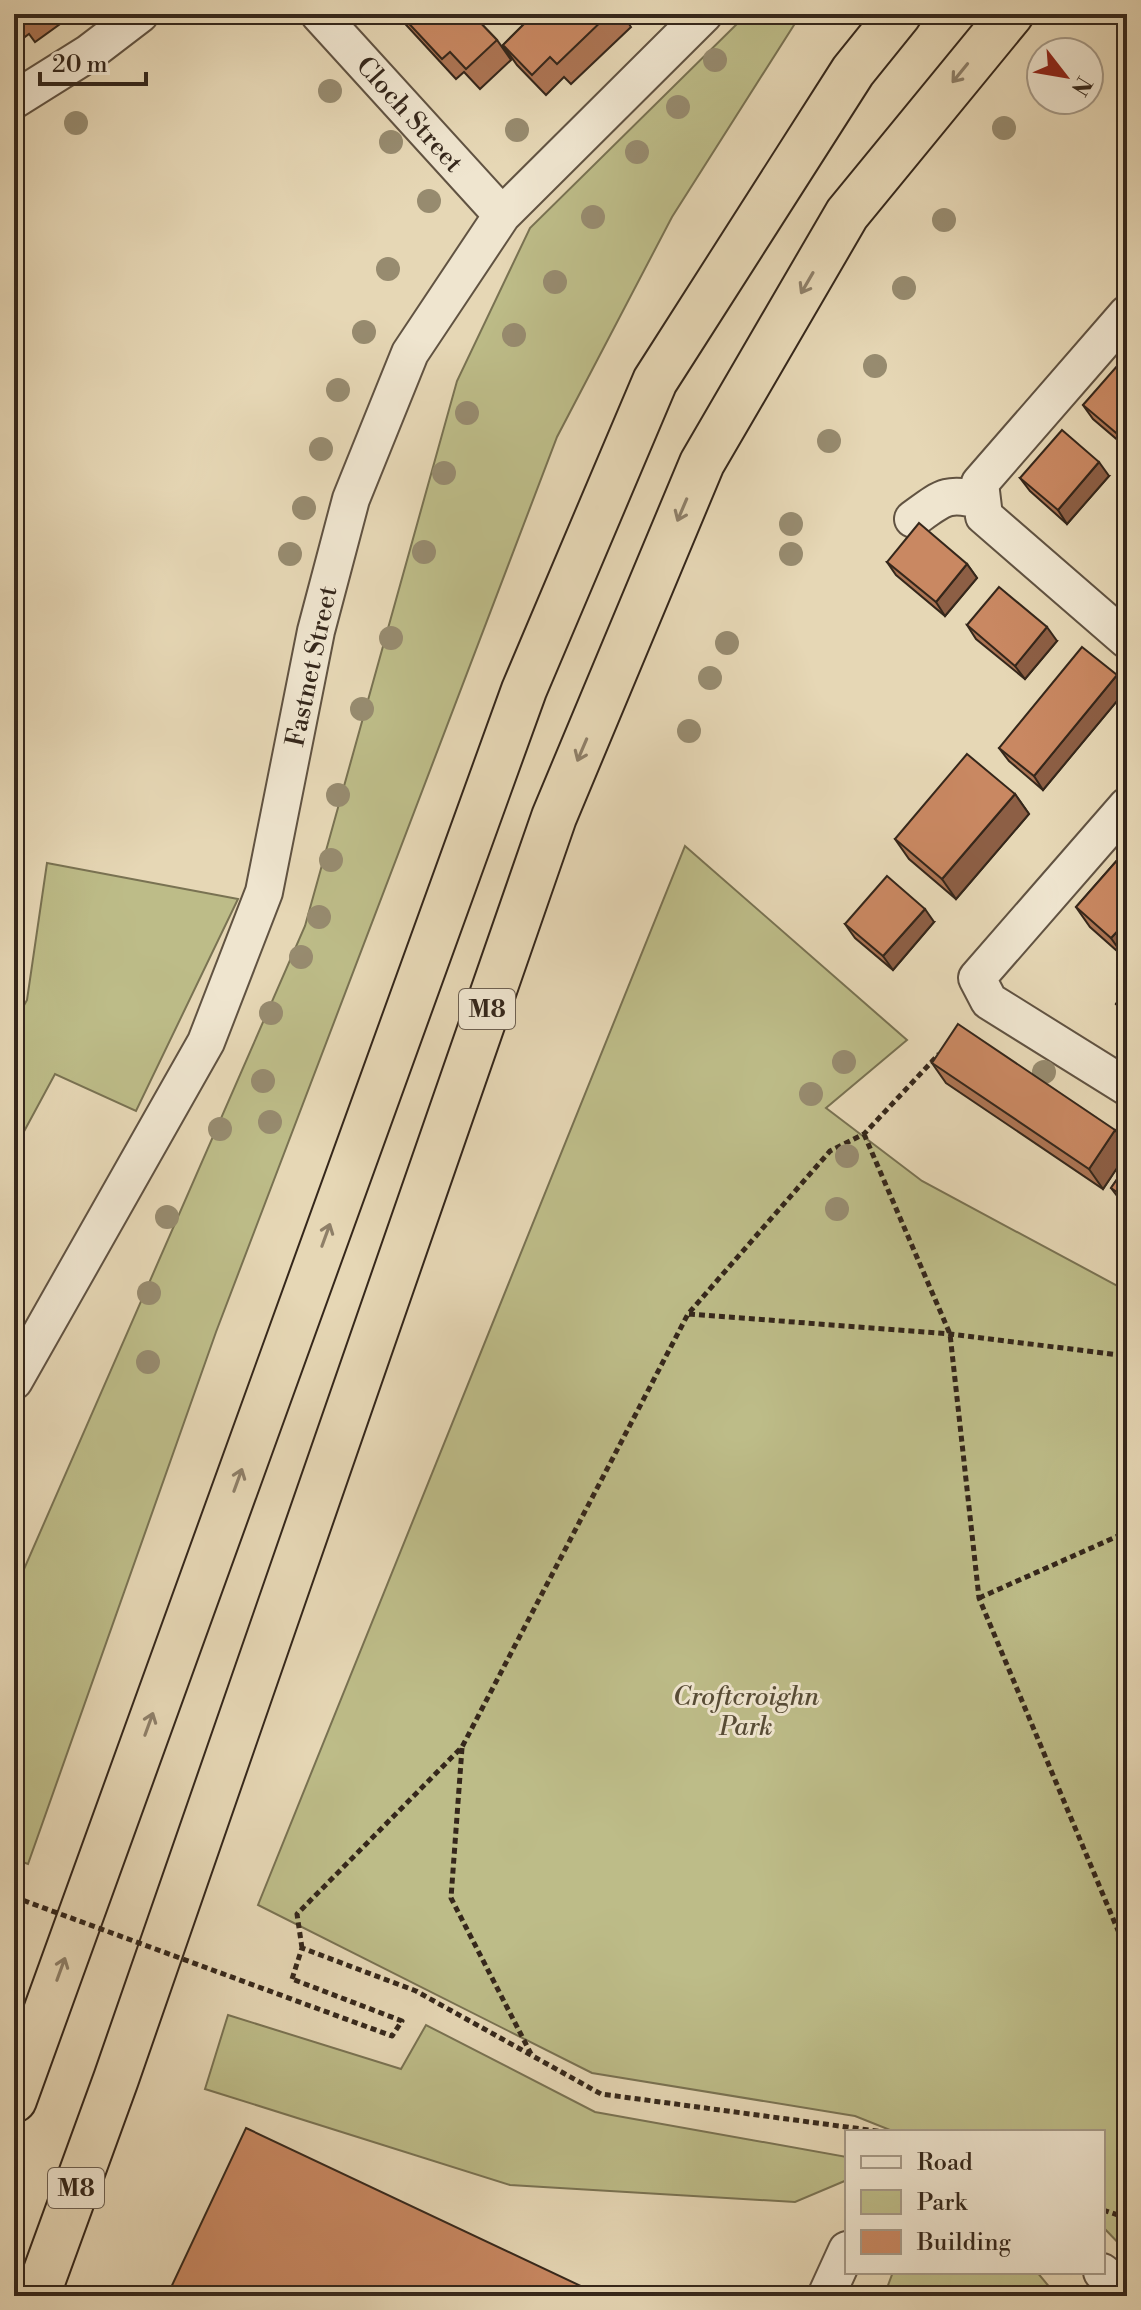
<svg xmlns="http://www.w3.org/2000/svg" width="1141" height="2310" viewBox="0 0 1141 2310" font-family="'Libre Bodoni',serif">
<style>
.green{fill:#bdbc88;stroke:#797252;stroke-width:2}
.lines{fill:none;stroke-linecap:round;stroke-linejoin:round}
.minor-casing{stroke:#615342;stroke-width:40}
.highway-casing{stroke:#35271b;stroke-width:48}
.path{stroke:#35271b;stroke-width:5;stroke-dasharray:6 4;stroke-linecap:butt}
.minor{stroke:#efe5cf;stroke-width:36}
.highway{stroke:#e6d7b5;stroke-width:44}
.path-bridge{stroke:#35271b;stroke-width:5;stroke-dasharray:6 4;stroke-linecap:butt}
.tree{fill:#978b6f}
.wall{fill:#ad7554;stroke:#35271b;stroke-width:2}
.shaded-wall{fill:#8d5f45;stroke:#35271b;stroke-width:2}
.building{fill:#c98862;stroke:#35271b;stroke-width:2}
.oneway{stroke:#8e7f68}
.labels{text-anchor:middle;stroke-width:6;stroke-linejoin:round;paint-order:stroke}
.shield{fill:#efe5cf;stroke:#6d6051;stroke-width:2}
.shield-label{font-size:24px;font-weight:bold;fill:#35271b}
.street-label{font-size:26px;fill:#35271b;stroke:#efe5cf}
.park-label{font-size:26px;font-style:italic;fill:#574c36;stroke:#efe5cf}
</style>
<rect width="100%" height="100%" fill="#e6d7b5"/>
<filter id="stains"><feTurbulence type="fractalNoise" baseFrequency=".0025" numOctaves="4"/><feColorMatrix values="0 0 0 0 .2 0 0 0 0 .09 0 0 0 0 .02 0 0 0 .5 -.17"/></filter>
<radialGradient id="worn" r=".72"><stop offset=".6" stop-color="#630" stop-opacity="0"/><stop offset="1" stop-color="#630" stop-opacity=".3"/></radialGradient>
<path class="green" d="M 747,14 L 801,14 L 672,217 L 557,437 L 216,1332 L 28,1864 L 14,1859 L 14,1592 L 305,926 L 457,381 L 530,228 Z
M 685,846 L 907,1040 L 826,1108 L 922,1181 L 1127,1291 L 1127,2252 L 1103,2227 L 1103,2132 L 895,2132 L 855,2116 L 592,2073 L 258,1905 Z
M 47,863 L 238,899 L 136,1111 L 55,1074 L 14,1150 L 14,1023 L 27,1000 Z
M 228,2015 L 401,2069 L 426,2025 L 595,2112 L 847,2157 L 847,2180 L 795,2202 L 510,2185 L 205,2089 Z
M 893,2272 L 1037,2272 L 1056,2295 L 884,2296 Z"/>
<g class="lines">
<g class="minor-casing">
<path id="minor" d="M 319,14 L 502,215
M 14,100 L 89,53 L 140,14
M 1127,314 L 980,483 L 984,516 L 1127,640
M 913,519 C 942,498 947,491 982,501
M 1127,806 L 977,978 L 989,1001 L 1127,1087
M 14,1381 L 206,1042 L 264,892 L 316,631 L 351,499 L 410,353 L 502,215 L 704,14
M 1102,2272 L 1127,2292
M 826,2296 L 847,2250"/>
</g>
<g class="highway-casing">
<path id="highway" d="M 14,2100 L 524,690 L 655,381 L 853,71 L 899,14
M 37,2296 L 116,2079 L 554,817 L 702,463 L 847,214 L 1011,14"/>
</g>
<path class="path" d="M 864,1134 L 950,1334 L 979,1598 L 1127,1952
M 689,1314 L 950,1334 L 1127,1356
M 979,1598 L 1127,1532
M 462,1748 L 451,1898 L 531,2054
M 302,1948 L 297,1914 L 462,1747 L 688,1314 L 830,1151 L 864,1134 L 939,1054
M 292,1979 L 302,1948 L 416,1991 L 601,2094 L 884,2132
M 1103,2210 L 1127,2218"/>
<use href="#minor" class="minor"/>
<use href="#highway" class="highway"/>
<path class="path-bridge" d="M 14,1897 L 392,2036 L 402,2021 L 292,1979"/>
</g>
<g class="tree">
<circle cx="715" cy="60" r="12"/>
<circle cx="330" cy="91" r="12"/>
<circle cx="678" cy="107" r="12"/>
<circle cx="76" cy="123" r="12"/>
<circle cx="1004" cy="128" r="12"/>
<circle cx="517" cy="130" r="12"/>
<circle cx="391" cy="142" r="12"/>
<circle cx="637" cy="152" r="12"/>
<circle cx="429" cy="201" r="12"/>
<circle cx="593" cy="217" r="12"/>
<circle cx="944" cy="220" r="12"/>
<circle cx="388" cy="269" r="12"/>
<circle cx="555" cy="282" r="12"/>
<circle cx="904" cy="288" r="12"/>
<circle cx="364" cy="332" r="12"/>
<circle cx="514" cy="335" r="12"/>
<circle cx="875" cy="366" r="12"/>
<circle cx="338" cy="390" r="12"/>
<circle cx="467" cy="413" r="12"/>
<circle cx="829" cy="441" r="12"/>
<circle cx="321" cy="449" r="12"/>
<circle cx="444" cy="473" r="12"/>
<circle cx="304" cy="508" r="12"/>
<circle cx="791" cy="524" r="12"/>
<circle cx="424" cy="552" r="12"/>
<circle cx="290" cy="554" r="12"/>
<circle cx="791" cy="554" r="12"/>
<circle cx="391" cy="638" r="12"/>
<circle cx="727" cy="643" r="12"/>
<circle cx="710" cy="678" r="12"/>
<circle cx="362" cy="709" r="12"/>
<circle cx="689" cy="731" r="12"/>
<circle cx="338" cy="795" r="12"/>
<circle cx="331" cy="860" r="12"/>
<circle cx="319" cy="917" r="12"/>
<circle cx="301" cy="957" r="12"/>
<circle cx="271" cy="1013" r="12"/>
<circle cx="844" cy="1062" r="12"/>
<circle cx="1044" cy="1072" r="12"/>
<circle cx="263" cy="1081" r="12"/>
<circle cx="811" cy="1094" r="12"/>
<circle cx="270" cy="1122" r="12"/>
<circle cx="220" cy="1129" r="12"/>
<circle cx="847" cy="1156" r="12"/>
<circle cx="837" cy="1209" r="12"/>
<circle cx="167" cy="1217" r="12"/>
<circle cx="149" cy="1293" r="12"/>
<circle cx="148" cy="1362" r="12"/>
</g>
<path class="wall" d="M 14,14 L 74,14 L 35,42 L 29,34 L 14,45 Z
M 396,14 L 472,14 L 497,40 L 511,60 L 480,89 L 464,72 L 456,79 Z
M 534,14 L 629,14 L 625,18 L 631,27 L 571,84 L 564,77 L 546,95 L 517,65 L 503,45 Z
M 1127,359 L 1127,448 L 1093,419 L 1083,405 Z
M 1109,476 L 1067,524 L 1030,491 L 1020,478 Z
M 887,562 L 967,564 L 977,578 L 945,616 L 896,575 Z
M 967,625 L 1057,641 L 1025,679 L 976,639 Z
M 1117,675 L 1127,689 L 1043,790 L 1009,761 L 999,748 Z
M 1015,794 L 1029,814 L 956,899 L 909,859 L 895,839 Z
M 1127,849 L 1125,958 L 1090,927 L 1076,907 Z
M 934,922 L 893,970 L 855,938 L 845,924 Z
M 1127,988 L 1127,1019 L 1116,1004 Z
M 932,1063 L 1127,1146 L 1127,1153 L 1103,1189 L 946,1083 Z
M 1127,1165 L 1127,1209 L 1111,1188 Z"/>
<path class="shaded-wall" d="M 1127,430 L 1127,447 L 1121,437 Z
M 1099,462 L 1109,476 L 1067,524 L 1058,510 Z
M 967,564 L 977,578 L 945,616 L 936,602 Z
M 1047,627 L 1057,641 L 1025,679 L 1015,666 Z
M 1117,675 L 1127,689 L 1043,790 L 1034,776 Z
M 1015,794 L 1029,814 L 956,899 L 942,879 Z
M 925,909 L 934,922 L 893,970 L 883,956 Z
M 1127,921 L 1127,956 L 1125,958 L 1111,938 Z
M 1115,1130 L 1127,1146 L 1127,1153 L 1103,1189 L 1089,1169 Z"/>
<path class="building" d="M 16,14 L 32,14 L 21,22 Z
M 400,14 L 472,14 L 497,40 L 466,69 L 450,52 L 442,59 Z
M 534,14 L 609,14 L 557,64 L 550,57 L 532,75 L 503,45 Z
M 1125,357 L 1127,359 L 1127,430 L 1121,437 L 1083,405 Z
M 1062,430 L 1099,462 L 1058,510 L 1020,478 Z
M 919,523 L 967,564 L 936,602 L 887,562 Z
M 999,587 L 1047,627 L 1015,666 L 967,625 Z
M 1082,647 L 1117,675 L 1034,776 L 999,748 Z
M 967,754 L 1015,794 L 942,879 L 895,839 Z
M 1127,849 L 1127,921 L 1111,938 L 1076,907 Z
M 887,876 L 925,909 L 883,956 L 845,924 Z
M 1127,988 L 1127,1011 L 1116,1004 Z
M 958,1024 L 1115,1130 L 1089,1169 L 932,1063 Z
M 1127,1165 L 1127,1199 L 1111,1188 Z
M 246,2128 L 602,2296 L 167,2296 Z"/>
<defs><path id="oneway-shaft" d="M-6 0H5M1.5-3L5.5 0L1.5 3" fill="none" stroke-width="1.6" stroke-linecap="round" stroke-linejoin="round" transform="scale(2)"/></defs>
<g class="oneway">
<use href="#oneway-shaft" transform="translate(960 73) rotate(129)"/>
<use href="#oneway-shaft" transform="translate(807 283) rotate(120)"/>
<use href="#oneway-shaft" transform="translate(682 510) rotate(113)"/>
<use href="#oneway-shaft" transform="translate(582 750) rotate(113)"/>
<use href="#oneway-shaft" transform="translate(326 1235) rotate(-70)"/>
<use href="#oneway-shaft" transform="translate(238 1480) rotate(-70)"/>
<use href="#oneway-shaft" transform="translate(149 1724) rotate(-70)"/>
<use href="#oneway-shaft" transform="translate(61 1969) rotate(-70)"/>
</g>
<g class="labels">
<g class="shield">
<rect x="459" y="989" width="56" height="40" rx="6"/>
<rect x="48" y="2168" width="56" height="40" rx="6"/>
</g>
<g class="shield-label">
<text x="487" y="1017">M8</text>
<text x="76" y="2196">M8</text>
</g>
<g class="street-label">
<text transform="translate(410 114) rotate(48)" y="9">Cloch Street</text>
<text transform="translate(311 666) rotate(-78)" y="9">Fastnet Street</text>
</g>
<g class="park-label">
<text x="746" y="1705">Croftcroighn<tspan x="746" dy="30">Park</tspan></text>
</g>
</g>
<rect width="1141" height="2310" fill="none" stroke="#e6d7b5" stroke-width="48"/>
<rect x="16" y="16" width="1109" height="2278" fill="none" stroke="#35271b" stroke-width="4"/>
<rect x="24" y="24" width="1093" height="2262" fill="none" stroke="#35271b" stroke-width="2"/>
<rect x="845" y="2130" width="260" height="144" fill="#efe5cf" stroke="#a59987" stroke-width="2"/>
<rect x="861" y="2156" width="40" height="12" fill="#efe5cf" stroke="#a59987" stroke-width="2"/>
<text x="917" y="2170" font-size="24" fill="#35271b">Road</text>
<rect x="861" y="2190" width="40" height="24" fill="#bdbc88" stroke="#a59987" stroke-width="2"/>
<text x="917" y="2210" font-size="24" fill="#35271b">Park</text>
<rect x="861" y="2230" width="40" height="24" fill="#c98862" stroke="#a59987" stroke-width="2"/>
<text x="917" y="2250" font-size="24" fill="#35271b">Building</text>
<g transform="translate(1065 76) rotate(121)"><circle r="38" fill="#efe5cf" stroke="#a59987" stroke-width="2"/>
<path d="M0-6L14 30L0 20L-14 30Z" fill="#8f2418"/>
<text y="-12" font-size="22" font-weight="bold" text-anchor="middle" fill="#35271b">N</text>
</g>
<path d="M40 72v12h106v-12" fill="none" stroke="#35271b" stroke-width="4"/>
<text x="52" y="72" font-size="24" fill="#35271b" stroke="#efe5cf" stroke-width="6" paint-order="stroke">20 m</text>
<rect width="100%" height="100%" filter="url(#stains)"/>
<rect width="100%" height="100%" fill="url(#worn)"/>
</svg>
